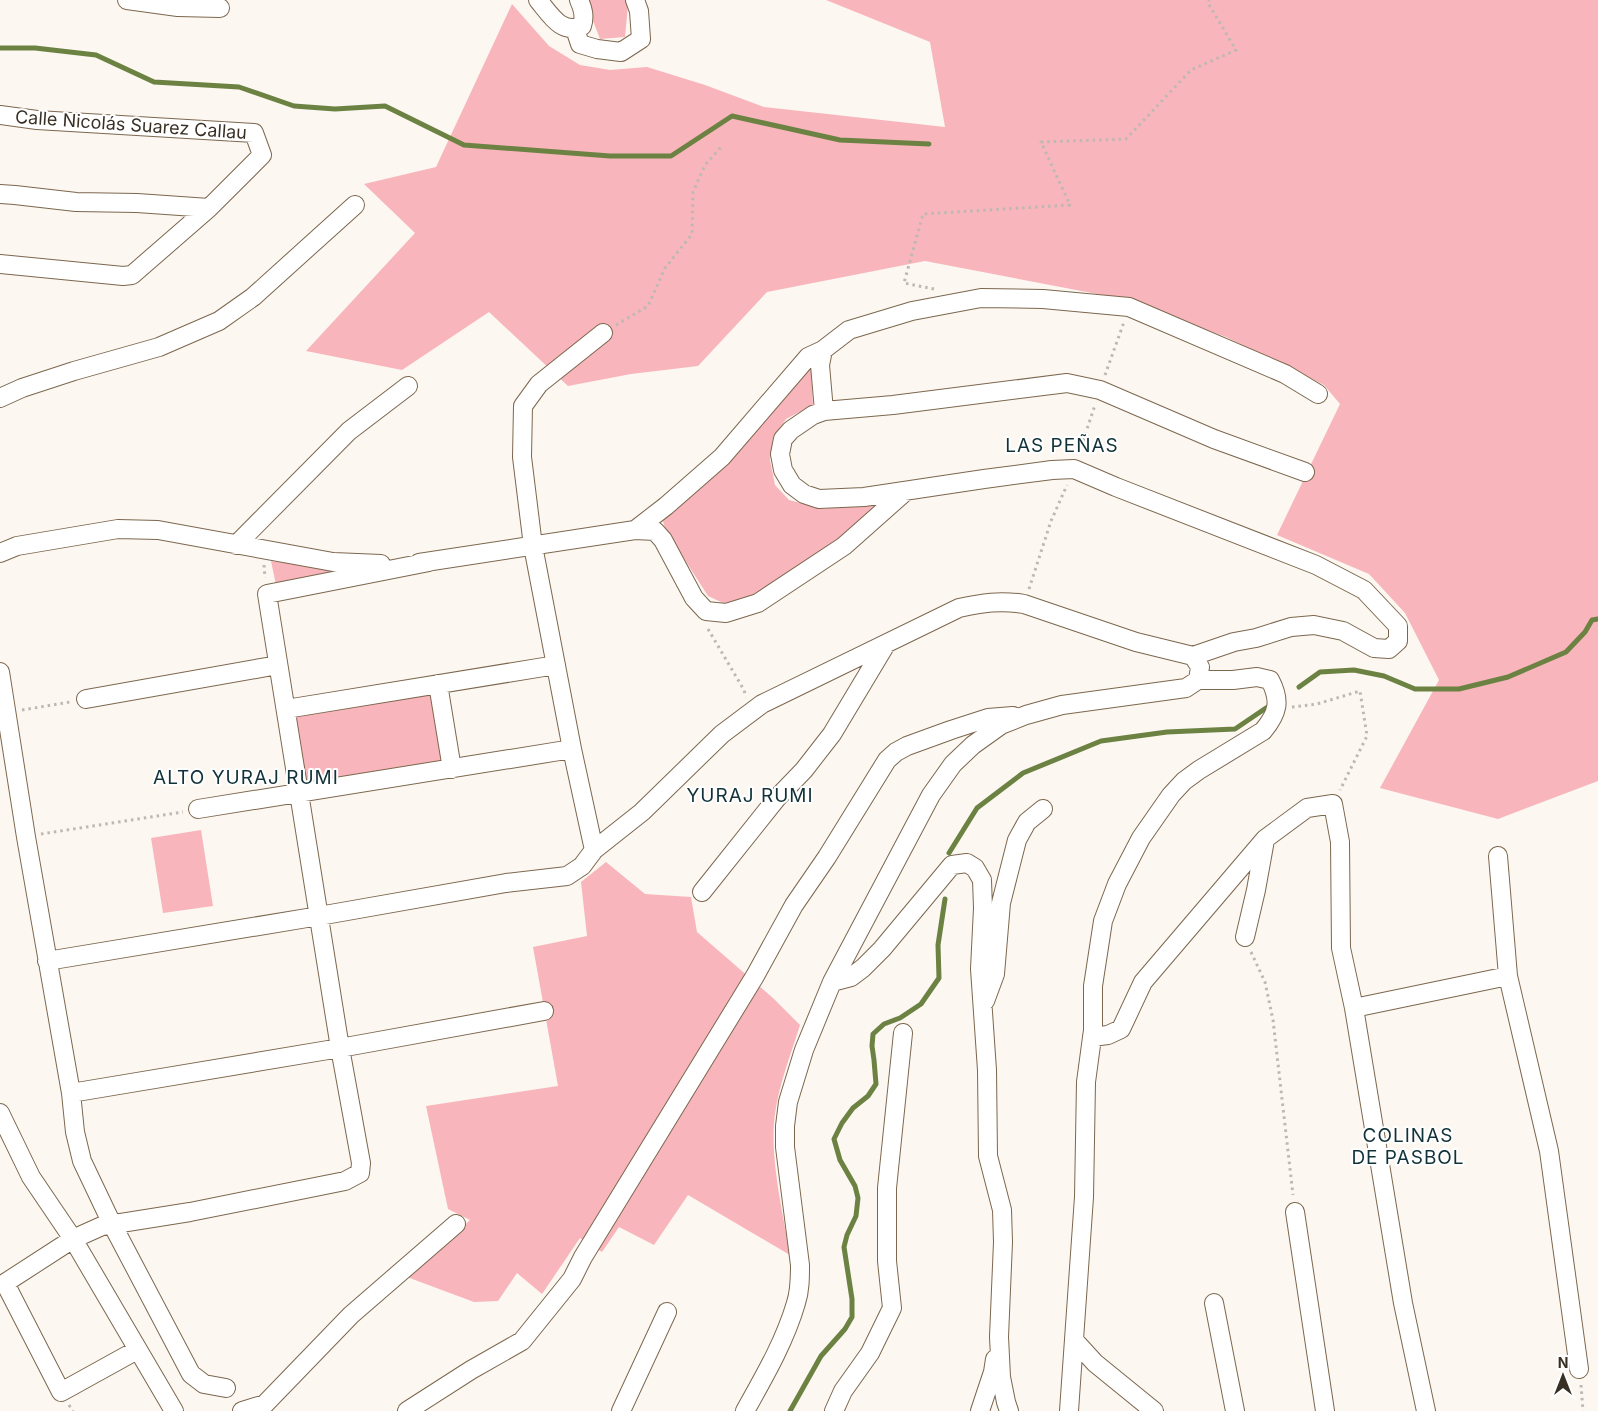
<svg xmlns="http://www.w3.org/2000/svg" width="1598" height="1411" viewBox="0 0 1598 1411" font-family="Inter,sans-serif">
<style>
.green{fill:#f8b6bc}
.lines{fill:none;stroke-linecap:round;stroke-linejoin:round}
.stream{stroke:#6c8243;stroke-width:5}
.minor-casing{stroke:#7c674e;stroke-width:20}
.path{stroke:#beb8b1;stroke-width:3;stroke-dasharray:2.5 4;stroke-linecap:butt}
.minor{stroke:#fff;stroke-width:18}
.labels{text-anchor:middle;stroke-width:4;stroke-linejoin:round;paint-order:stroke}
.street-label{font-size:18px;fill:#393025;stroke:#fff}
.neighbourhood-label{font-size:19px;letter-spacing:1px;fill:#113239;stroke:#fff}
</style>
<rect width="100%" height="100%" fill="#fcf7f1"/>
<path class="green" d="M 585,0 L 626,0 L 628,5 L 625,37 L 600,39 Z
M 826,0 L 1598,0 L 1598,781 L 1498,819 L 1380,788 L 1439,680 L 1405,613 L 1369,574 L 1277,535 L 1340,404 L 1324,385 L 1226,337 L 1118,298 L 925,261 L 767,292 L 698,366 L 631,374 L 568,386 L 489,312 L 402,370 L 306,351 L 415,233 L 364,184 L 436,167 L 512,4 L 549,46 L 580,65 L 610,70 L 647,67 L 705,85 L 764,107 L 945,127 L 930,42 Z
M 811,367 L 813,405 L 786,419 L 773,438 L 770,460 L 775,485 L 789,500 L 823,509 L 883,502 L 838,544 L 783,579 L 744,600 L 723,603 L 708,596 L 665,529 L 663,521 L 668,513 Z
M 271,561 L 350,571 L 276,585 Z
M 434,694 L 445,762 L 306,785 L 295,717 Z
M 201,830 L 213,906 L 163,913 L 151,838 Z
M 606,862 L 645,894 L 691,897 L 697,932 L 773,998 L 800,1025 C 791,1054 779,1084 775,1114 C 769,1156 783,1213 790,1255 L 688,1195 L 654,1245 L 619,1227 L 602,1252 L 580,1238 L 542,1294 L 517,1273 L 498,1301 L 474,1302 L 407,1277 L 470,1220 L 448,1209 L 426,1106 L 558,1086 L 533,947 L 587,936 L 581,882 Z"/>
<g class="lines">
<path class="stream" d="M 0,48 L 35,48 L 96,55 L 154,82 L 239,87 L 294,106 L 335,109 L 385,106 L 464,145 L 610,156 L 671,156 L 732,116 L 840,140 L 929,144
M 1299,687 L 1320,672 L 1354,670 L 1384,676 L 1415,689 L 1459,689 L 1508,677 L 1566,652 L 1585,632 L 1592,620 L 1598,619
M 949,853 L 977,808 L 1023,773 L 1101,741 L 1167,732 L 1235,729 L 1266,708
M 790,1411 L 821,1356 L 845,1329 L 852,1317 L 852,1299 L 844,1247 L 847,1235 L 856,1216 L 858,1198 L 855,1186 L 840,1160 L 834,1139 L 842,1123 L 853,1108 L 868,1096 L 876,1084 L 874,1060 L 872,1046 L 873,1034 L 884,1024 L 900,1018 L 921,1004 L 939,978 L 938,945 L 945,899"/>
<g class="minor-casing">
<path id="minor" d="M 127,0 L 178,7 L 220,8
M 538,0 C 550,14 561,35 582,26 C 585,16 583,9 579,0
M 575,29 L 580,44 L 597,49 L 621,52 L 641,39 L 639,11 L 635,0
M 0,115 L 37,120 L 254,133 L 262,155 L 209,208 L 132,275 L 123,276 L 0,264
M 0,194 L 15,195 L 76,202 L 137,203 L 209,208
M 0,398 L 22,388 L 74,371 L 159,347 L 219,321 L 253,297 L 355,205
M 824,411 L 820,365 L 823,350 L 849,330 L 912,311 L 981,298 L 1043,299 L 1129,307 L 1285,374 L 1318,394
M 635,530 L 666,506 L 722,457 L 808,357 L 823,350
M 236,545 L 349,431 L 408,386
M 0,553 L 17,546 L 118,529 L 158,530 L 333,562 L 381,564
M 419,563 L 635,530 L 655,531 L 663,540 L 694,598 L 706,611 L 726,613 L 758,603 L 844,546 L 906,491
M 1193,656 L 1234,642 L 1256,638 L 1291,627 L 1314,625 L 1343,631 L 1374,648 L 1389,649 L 1398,641 L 1398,626 L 1364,590 L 1316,565 L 1116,487 L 1074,469 L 1052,470 L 984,479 L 864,497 L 819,499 L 804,494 L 792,485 L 783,470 L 780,454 L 783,439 L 791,430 L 813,415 L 824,411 L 893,405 L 1067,383 L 1100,390 L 1214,439 L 1305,472
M 0,672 L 26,837 L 71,1093 L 75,1132 L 82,1161 L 112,1224 L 191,1374 L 204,1384 L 226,1388
M 438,684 L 452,769
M 86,699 L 278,665
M 286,709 L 556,665
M 198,809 L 572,749
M 594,850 L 572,749 L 533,546 L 522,457 L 523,406 L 539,384 L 603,333
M 1498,856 L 1508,976 L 1549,1151 L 1579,1369
M 702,892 L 777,798 L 804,770 L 832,734 L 886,644
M 1245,937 L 1256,890 L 1265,840
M 47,961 L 319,916 L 506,883 L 567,876 L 582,866 L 594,850 L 642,812 L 722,734 L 762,704 L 959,608 C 982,603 1000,600 1024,604 L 1136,642 L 1193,656 L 1200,667 L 1198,680
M 832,982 L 851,977 L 863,968 L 882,949 L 952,865 L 967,863 L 975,868 L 982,880 L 983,908 L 980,969 L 987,1070 L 988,1156 L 1002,1210 L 1003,1242 L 999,1337 L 1001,1377 L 1006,1402 L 1009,1411
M 985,1001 L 995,974 L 1001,903 L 1017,840 L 1027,822 L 1043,809
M 1354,1008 L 1508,976
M 1092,1037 L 1108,1035 L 1121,1029 L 1143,982 L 1265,839 L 1307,808 L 1333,804 L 1340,842 L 1341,948 L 1354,1008 L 1403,1303 L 1426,1411
M 71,1093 L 340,1048 L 544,1011
M 0,1113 L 31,1177 L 73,1239 L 174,1411
M 1295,1212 L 1325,1411
M 1214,1303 L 1235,1411
M 1074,1340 L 1095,1363 L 1154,1411
M 137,1350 L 61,1392 L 5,1283 L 73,1239 L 102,1226 L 190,1212 L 345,1181 L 360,1173 L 361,1163 L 340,1048 L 267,594 L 429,562
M 242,1411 L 265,1404 L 351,1315 L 456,1224
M 407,1411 L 471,1370 L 522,1341 L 572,1279 L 583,1257 L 755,976 L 794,905 L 827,857 L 887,760 L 896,752 L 907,746 L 951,730 L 988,718 L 1013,716
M 621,1411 L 667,1312
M 745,1411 C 764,1377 785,1341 796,1303 C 800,1291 800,1278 800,1265 L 785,1147 L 785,1126 L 788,1102 L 804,1050 L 832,982 L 931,795 L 953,764 L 973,745 L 1001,725 L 1026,715 L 1062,705 L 1186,688 L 1198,680 L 1233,680 L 1257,677 L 1270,680 C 1281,701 1278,713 1263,731 L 1199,770 L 1184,781 L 1171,795 L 1141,838 L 1117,884 L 1103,921 L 1093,986 L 1093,1030 L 1086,1082 L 1084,1197 L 1069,1411
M 834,1411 L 843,1391 L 870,1353 L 892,1308 L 887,1261 L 887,1188 L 903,1033
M 980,1411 L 993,1372 L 995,1359"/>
</g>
<path class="path" d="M 934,289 L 904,283 L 923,214 L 1070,205 L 1041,142 L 1126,139 L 1191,70 L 1236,50 L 1208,3 L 1209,0
M 616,325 L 648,306 L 665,268 L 692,234 L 693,192 L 705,165 L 721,147
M 1105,375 L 1124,322
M 1079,453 L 1095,405
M 264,565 L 265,578
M 1029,589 L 1051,521 L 1067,485
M 708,629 L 744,690 L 746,697
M 1292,707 L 1317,704 L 1360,691 L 1367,736 L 1340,790
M 22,710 L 70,702
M 41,834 L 183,812
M 1251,952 L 1265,982 L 1273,1020 L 1293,1195
M 1581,1385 L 1583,1411
M 69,1405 L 73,1411"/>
<use href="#minor" class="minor"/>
</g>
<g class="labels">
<g class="street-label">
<text transform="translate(131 125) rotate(4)" y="6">Calle Nicolás Suarez Callau</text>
</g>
<g class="neighbourhood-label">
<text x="1062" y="452">LAS PEÑAS</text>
<text x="246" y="784">ALTO YURAJ RUMI</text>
<text x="750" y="802">YURAJ RUMI</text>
<text x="1408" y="1142">COLINAS<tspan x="1408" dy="22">DE PASBOL</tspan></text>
</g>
</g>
<g transform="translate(1563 1376)" stroke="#ffffff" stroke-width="4" paint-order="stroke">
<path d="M0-4L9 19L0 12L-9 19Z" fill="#393025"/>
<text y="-8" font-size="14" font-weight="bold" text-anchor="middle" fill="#393025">N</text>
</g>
</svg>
